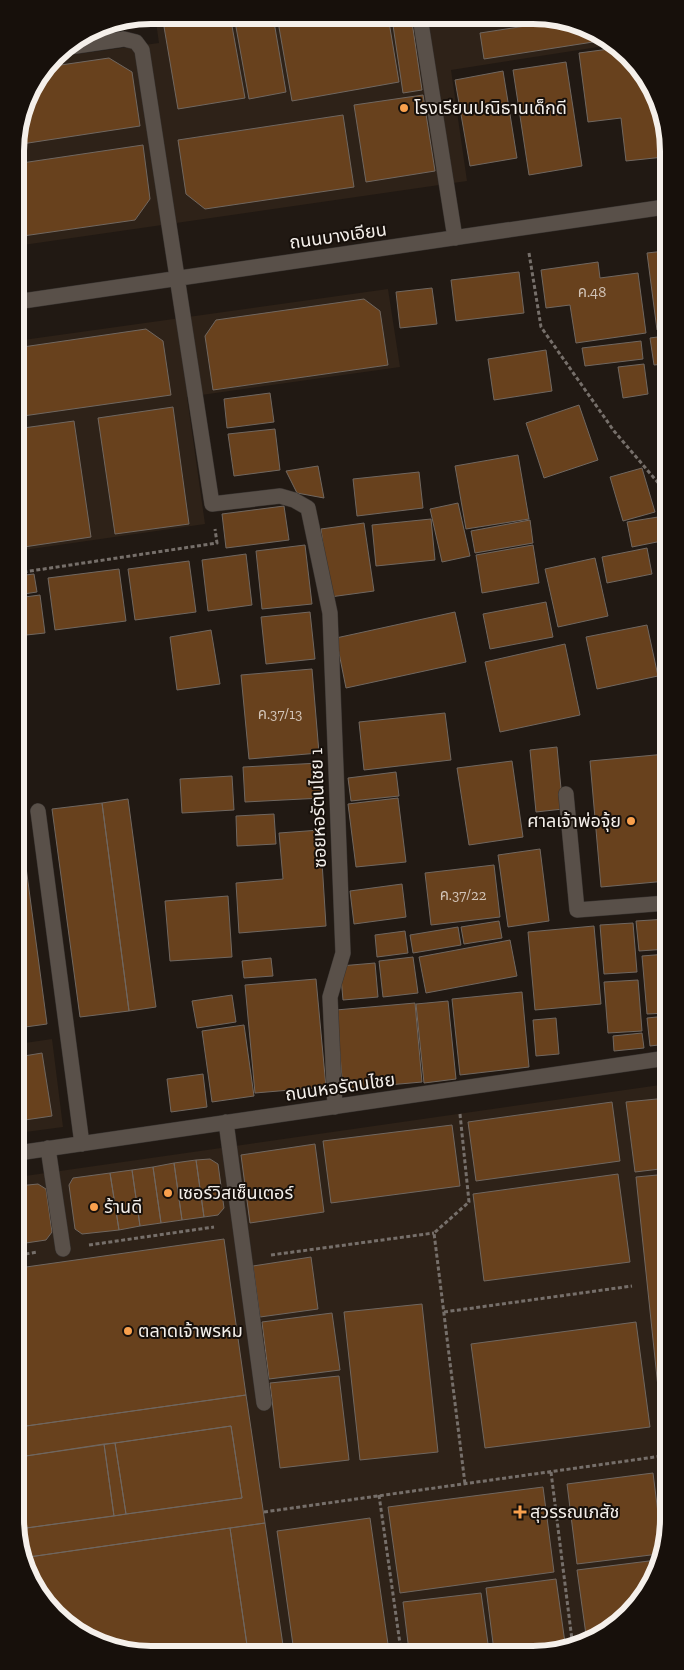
<svg xmlns="http://www.w3.org/2000/svg" width="684" height="1670" viewBox="0 0 684 1670" font-family="'Zilla Slab','Noto Sans Thai',serif">
<style>
.built{fill:#2e2218}
.building{fill:#68411d;stroke:#706760}
.lines{fill:none;stroke-linecap:round;stroke-linejoin:round}
.minor-casing{stroke:#393431;stroke-width:16}
.path{stroke:#766f6a;stroke-width:3;stroke-dasharray:4 2.5;stroke-linecap:butt}
.minor{stroke:#595049;stroke-width:15}
.poi-dot{fill:#f9a04d;stroke:#17100b;stroke-width:2}
.labels{text-anchor:middle;stroke-width:4;stroke-linejoin:round;paint-order:stroke}
.number-label{font-size:15px;fill:#d2c4b8}
.poi-label{font-size:18px;fill:#f5f0eb;stroke:#17100b;text-anchor:start}
.street-label{font-size:18px;fill:#f5f0eb;stroke:#17100b}
.rim{fill:none;stroke:#f5f0eb;stroke-width:6}
</style>
<rect width="100%" height="100%" fill="#211913"/>
<path class="built" d="M 155,15 L 559,18 L 611,45 L 451,70 L 467,181 L 16,246 L 15,142 L 29,91 L 55,57 L 159,43 Z
M 388,289 L 400,367 L 187,397 L 205,524 L 17,551 L 16,341 Z
M 52,1039 L 63,1127 L 18,1133 L 18,1044 Z
M 667,1084 L 669,1528 L 641,1602 L 608,1632 L 568,1650 L 125,1652 L 61,1621 L 20,1554 L 18,1177 Z"/>
<path class="building" d="M 162,15 L 230,15 L 245,98 L 178,109 Z
M 234,16 L 273,16 L 286,92 L 249,99 Z
M 277,16 L 388,16 L 399,82 L 292,101 Z
M 565,20 L 592,35 L 593,42 L 484,59 L 480,33 Z
M 412,22 L 422,90 L 403,93 L 393,25 Z
M 617,48 L 629,55 L 657,103 L 664,157 L 626,161 L 621,118 L 588,122 L 579,53 Z
M 109,58 L 132,72 L 140,126 L 15,145 L 29,91 L 47,67 Z
M 566,62 L 582,166 L 529,175 L 513,70 Z
M 503,71 L 517,158 L 470,166 L 455,80 Z
M 423,95 L 435,171 L 366,182 L 354,105 Z
M 343,115 L 354,187 L 205,209 L 186,194 L 178,140 Z
M 143,145 L 150,199 L 135,220 L 16,237 L 15,164 Z
M 665,251 L 665,329 L 657,330 L 647,253 Z
M 598,262 L 600,278 L 638,273 L 646,333 L 576,343 L 570,305 L 546,308 L 541,270 Z
M 519,272 L 524,313 L 456,321 L 451,280 Z
M 432,288 L 437,324 L 400,328 L 396,292 Z
M 364,299 L 380,311 L 388,365 L 213,390 L 205,336 L 216,320 Z
M 146,329 L 163,341 L 171,395 L 16,417 L 16,348 Z
M 665,336 L 665,364 L 654,365 L 650,338 Z
M 641,341 L 643,359 L 585,366 L 582,348 Z
M 546,350 L 552,391 L 494,400 L 488,359 Z
M 644,364 L 648,394 L 623,398 L 618,367 Z
M 270,393 L 274,422 L 227,428 L 224,399 Z
M 579,405 L 598,460 L 544,478 L 526,423 Z
M 173,407 L 189,524 L 115,534 L 98,418 Z
M 74,421 L 91,537 L 17,548 L 16,429 Z
M 275,429 L 280,470 L 234,476 L 228,434 Z
M 518,455 L 529,519 L 466,529 L 455,466 Z
M 318,466 L 324,498 L 297,493 L 286,471 Z
M 642,468 L 655,512 L 623,521 L 610,477 Z
M 419,472 L 423,508 L 357,516 L 353,479 Z
M 458,503 L 470,556 L 442,562 L 430,509 Z
M 284,506 L 289,540 L 226,548 L 222,514 Z
M 658,517 L 662,541 L 632,547 L 627,522 Z
M 431,519 L 435,560 L 376,566 L 372,525 Z
M 530,520 L 533,543 L 475,553 L 471,531 Z
M 364,523 L 374,591 L 330,597 L 321,529 Z
M 305,545 L 312,604 L 262,609 L 256,551 Z
M 533,545 L 539,583 L 482,593 L 476,555 Z
M 647,548 L 652,574 L 607,583 L 602,557 Z
M 246,554 L 252,605 L 208,611 L 202,560 Z
M 595,558 L 608,616 L 558,627 L 545,569 Z
M 189,561 L 196,612 L 135,620 L 128,569 Z
M 119,569 L 126,621 L 55,630 L 48,578 Z
M 34,574 L 37,592 L 17,595 L 17,576 Z
M 40,595 L 45,633 L 17,636 L 17,598 Z
M 546,602 L 553,637 L 490,649 L 483,614 Z
M 310,612 L 315,659 L 266,664 L 261,617 Z
M 455,612 L 466,662 L 346,688 L 336,638 Z
M 647,625 L 658,676 L 597,689 L 586,637 Z
M 211,630 L 220,684 L 177,690 L 170,637 Z
M 565,644 L 580,715 L 500,732 L 485,662 Z
M 312,669 L 319,753 L 249,759 L 241,675 Z
M 445,713 L 451,760 L 364,770 L 359,722 Z
M 557,747 L 563,809 L 536,812 L 530,750 Z
M 666,754 L 667,881 L 601,887 L 590,761 Z
M 512,761 L 523,837 L 469,845 L 457,768 Z
M 320,763 L 322,798 L 245,802 L 243,767 Z
M 396,772 L 399,796 L 351,801 L 348,778 Z
M 232,776 L 234,810 L 182,813 L 180,779 Z
M 398,798 L 406,862 L 356,867 L 348,804 Z
M 128,799 L 156,1007 L 129,1011 L 102,803 Z
M 17,800 L 47,1024 L 18,1028 Z
M 102,803 L 129,1011 L 80,1017 L 52,809 Z
M 274,814 L 276,844 L 237,846 L 236,816 Z
M 320,830 L 326,926 L 239,933 L 236,883 L 283,879 L 279,833 Z
M 540,849 L 549,921 L 508,927 L 498,855 Z
M 494,865 L 500,917 L 431,925 L 425,873 Z
M 402,884 L 406,917 L 354,924 L 350,891 Z
M 228,896 L 232,957 L 170,961 L 165,901 Z
M 667,919 L 667,949 L 639,951 L 636,921 Z
M 499,921 L 502,938 L 464,944 L 461,927 Z
M 633,923 L 637,972 L 604,974 L 600,925 Z
M 594,926 L 601,1004 L 535,1010 L 528,932 Z
M 458,927 L 461,945 L 413,953 L 410,935 Z
M 405,931 L 408,953 L 377,957 L 375,935 Z
M 510,940 L 517,976 L 426,993 L 419,957 Z
M 667,954 L 667,1013 L 647,1014 L 642,956 Z
M 413,957 L 418,993 L 383,997 L 379,961 Z
M 271,958 L 273,976 L 244,978 L 242,961 Z
M 375,963 L 378,997 L 343,1000 L 340,966 Z
M 316,979 L 326,1087 L 255,1093 L 245,985 Z
M 638,980 L 642,1031 L 608,1033 L 604,982 Z
M 522,992 L 529,1067 L 460,1075 L 452,999 Z
M 232,995 L 236,1022 L 197,1028 L 192,1001 Z
M 448,1001 L 456,1079 L 424,1083 L 416,1004 Z
M 415,1003 L 422,1082 L 343,1089 L 336,1010 Z
M 667,1016 L 667,1044 L 650,1046 L 647,1018 Z
M 556,1018 L 559,1054 L 536,1056 L 533,1020 Z
M 244,1025 L 254,1096 L 212,1102 L 202,1031 Z
M 642,1033 L 644,1048 L 614,1051 L 613,1036 Z
M 42,1053 L 52,1116 L 18,1121 L 18,1057 Z
M 203,1074 L 207,1107 L 171,1112 L 167,1079 Z
M 667,1098 L 668,1168 L 635,1172 L 626,1102 Z
M 612,1102 L 620,1161 L 476,1181 L 468,1122 Z
M 452,1125 L 460,1186 L 331,1203 L 323,1141 Z
M 315,1144 L 324,1212 L 250,1223 L 241,1155 Z
M 210,1159 L 218,1164 L 224,1208 L 218,1215 L 204,1217 L 196,1160 Z
M 196,1160 L 204,1217 L 182,1220 L 174,1163 Z
M 174,1163 L 182,1220 L 161,1223 L 153,1167 Z
M 153,1167 L 161,1223 L 140,1226 L 132,1170 Z
M 132,1170 L 140,1226 L 119,1230 L 110,1173 Z
M 110,1173 L 119,1230 L 82,1234 L 75,1229 L 69,1185 L 73,1178 Z
M 618,1174 L 630,1262 L 484,1281 L 473,1194 Z
M 668,1174 L 668,1435 L 663,1435 L 636,1177 Z
M 38,1184 L 46,1189 L 52,1232 L 46,1240 L 19,1244 L 18,1186 Z
M 224,1239 L 246,1395 L 19,1427 L 19,1268 Z
M 311,1257 L 318,1309 L 260,1317 L 253,1266 Z
M 422,1304 L 438,1452 L 360,1460 L 344,1312 Z
M 332,1313 L 340,1370 L 269,1379 L 262,1322 Z
M 636,1322 L 650,1427 L 485,1448 L 471,1344 Z
M 339,1376 L 349,1460 L 280,1468 L 270,1383 Z
M 246,1395 L 265,1523 L 22,1558 L 20,1554 L 19,1529 L 242,1498 L 231,1426 L 19,1457 L 19,1427 Z
M 231,1426 L 242,1498 L 126,1514 L 115,1443 Z
M 115,1443 L 126,1514 L 114,1516 L 104,1444 Z
M 104,1444 L 114,1516 L 19,1529 L 19,1457 Z
M 661,1471 L 669,1471 L 669,1528 Z
M 653,1473 L 662,1545 L 659,1554 L 577,1564 L 567,1484 Z
M 543,1487 L 554,1572 L 400,1593 L 388,1507 Z
M 370,1518 L 389,1651 L 294,1652 L 277,1531 Z
M 265,1523 L 284,1652 L 248,1652 L 230,1528 Z
M 230,1528 L 248,1652 L 125,1652 L 61,1621 L 22,1558 Z
M 657,1560 L 641,1602 L 608,1632 L 587,1642 L 577,1570 Z
M 556,1579 L 566,1650 L 494,1651 L 486,1588 Z
M 481,1593 L 489,1651 L 409,1651 L 403,1602 Z"/>
<g class="lines">
<g class="minor-casing">
<path id="minor" d="M 420,17 L 455,238
M 63,48 L 124,39 L 136,42 L 142,50 L 212,504 L 280,496 L 294,500 L 308,508 L 330,613 L 343,953 L 330,997 L 335,1107
M 16,302 L 665,207
M 566,794 L 577,910 L 667,903
M 38,811 L 82,1144
M 226,1122 L 264,1403
M 48,1148 L 63,1249
M 18,1153 L 667,1058"/>
</g>
<path class="path" d="M 529,253 L 541,327 L 614,431 L 666,492
M 17,573 L 217,543 L 215,529
M 460,1114 L 469,1202 L 434,1233 L 465,1484
M 89,1245 L 214,1227
M 19,1255 L 38,1252
M 271,1255 L 434,1233
M 444,1312 L 632,1286
M 551,1472 L 573,1648
M 379,1495 L 401,1651
M 264,1512 L 669,1455"/>
<use href="#minor" class="minor"/>
</g>
<g class="poi-dot">
<circle cx="404" cy="108" r="5"/>
<circle cx="631" cy="821" r="5"/>
<circle cx="168" cy="1193" r="5"/>
<circle cx="94" cy="1207" r="5"/>
<circle cx="128" cy="1331" r="5"/>
<path d="M517.5 1504.5h5v5h5v5h-5v5h-5v-5h-5v-5h5z"/>
</g>
<g class="labels">
<g class="number-label">
<text x="592" y="297">ค.48</text>
<text x="280" y="719">ค.37/13</text>
<text x="463" y="900">ค.37/22</text>
</g>
<g class="poi-label">
<text x="414" y="114">โรงเรียนปณิธานเด็กดี</text>
<text x="621" y="827" text-anchor="end">ศาลเจ้าพ่อจุ้ย</text>
<text x="178" y="1199">เซอร์วิสเซ็นเตอร์</text>
<text x="104" y="1213">ร้านดี</text>
<text x="138" y="1337">ตลาดเจ้าพรหม</text>
<text x="530" y="1518">สุวรรณเภสัช</text>
</g>
<g class="street-label">
<text transform="translate(338 236) rotate(-8)" y="6">ถนนบางเอียน</text>
<text transform="translate(318 808) rotate(-92)" y="6">ซอยหอรัตนไชย 1</text>
<text transform="translate(340 1087) rotate(-8)" y="6">ถนนหอรัตนไชย</text>
</g>
</g>
<path d="M0 0H684V1670H0ZM151 24H533A127 127 0 0 1 660 151V1519A127 127 0 0 1 533 1646H151A127 127 0 0 1 24 1519V151A127 127 0 0 1 151 24Z" fill="#17100b" fill-rule="evenodd"/>
<path class="rim" d="M151 24H533A127 127 0 0 1 660 151V1519A127 127 0 0 1 533 1646H151A127 127 0 0 1 24 1519V151A127 127 0 0 1 151 24Z"/>
</svg>
